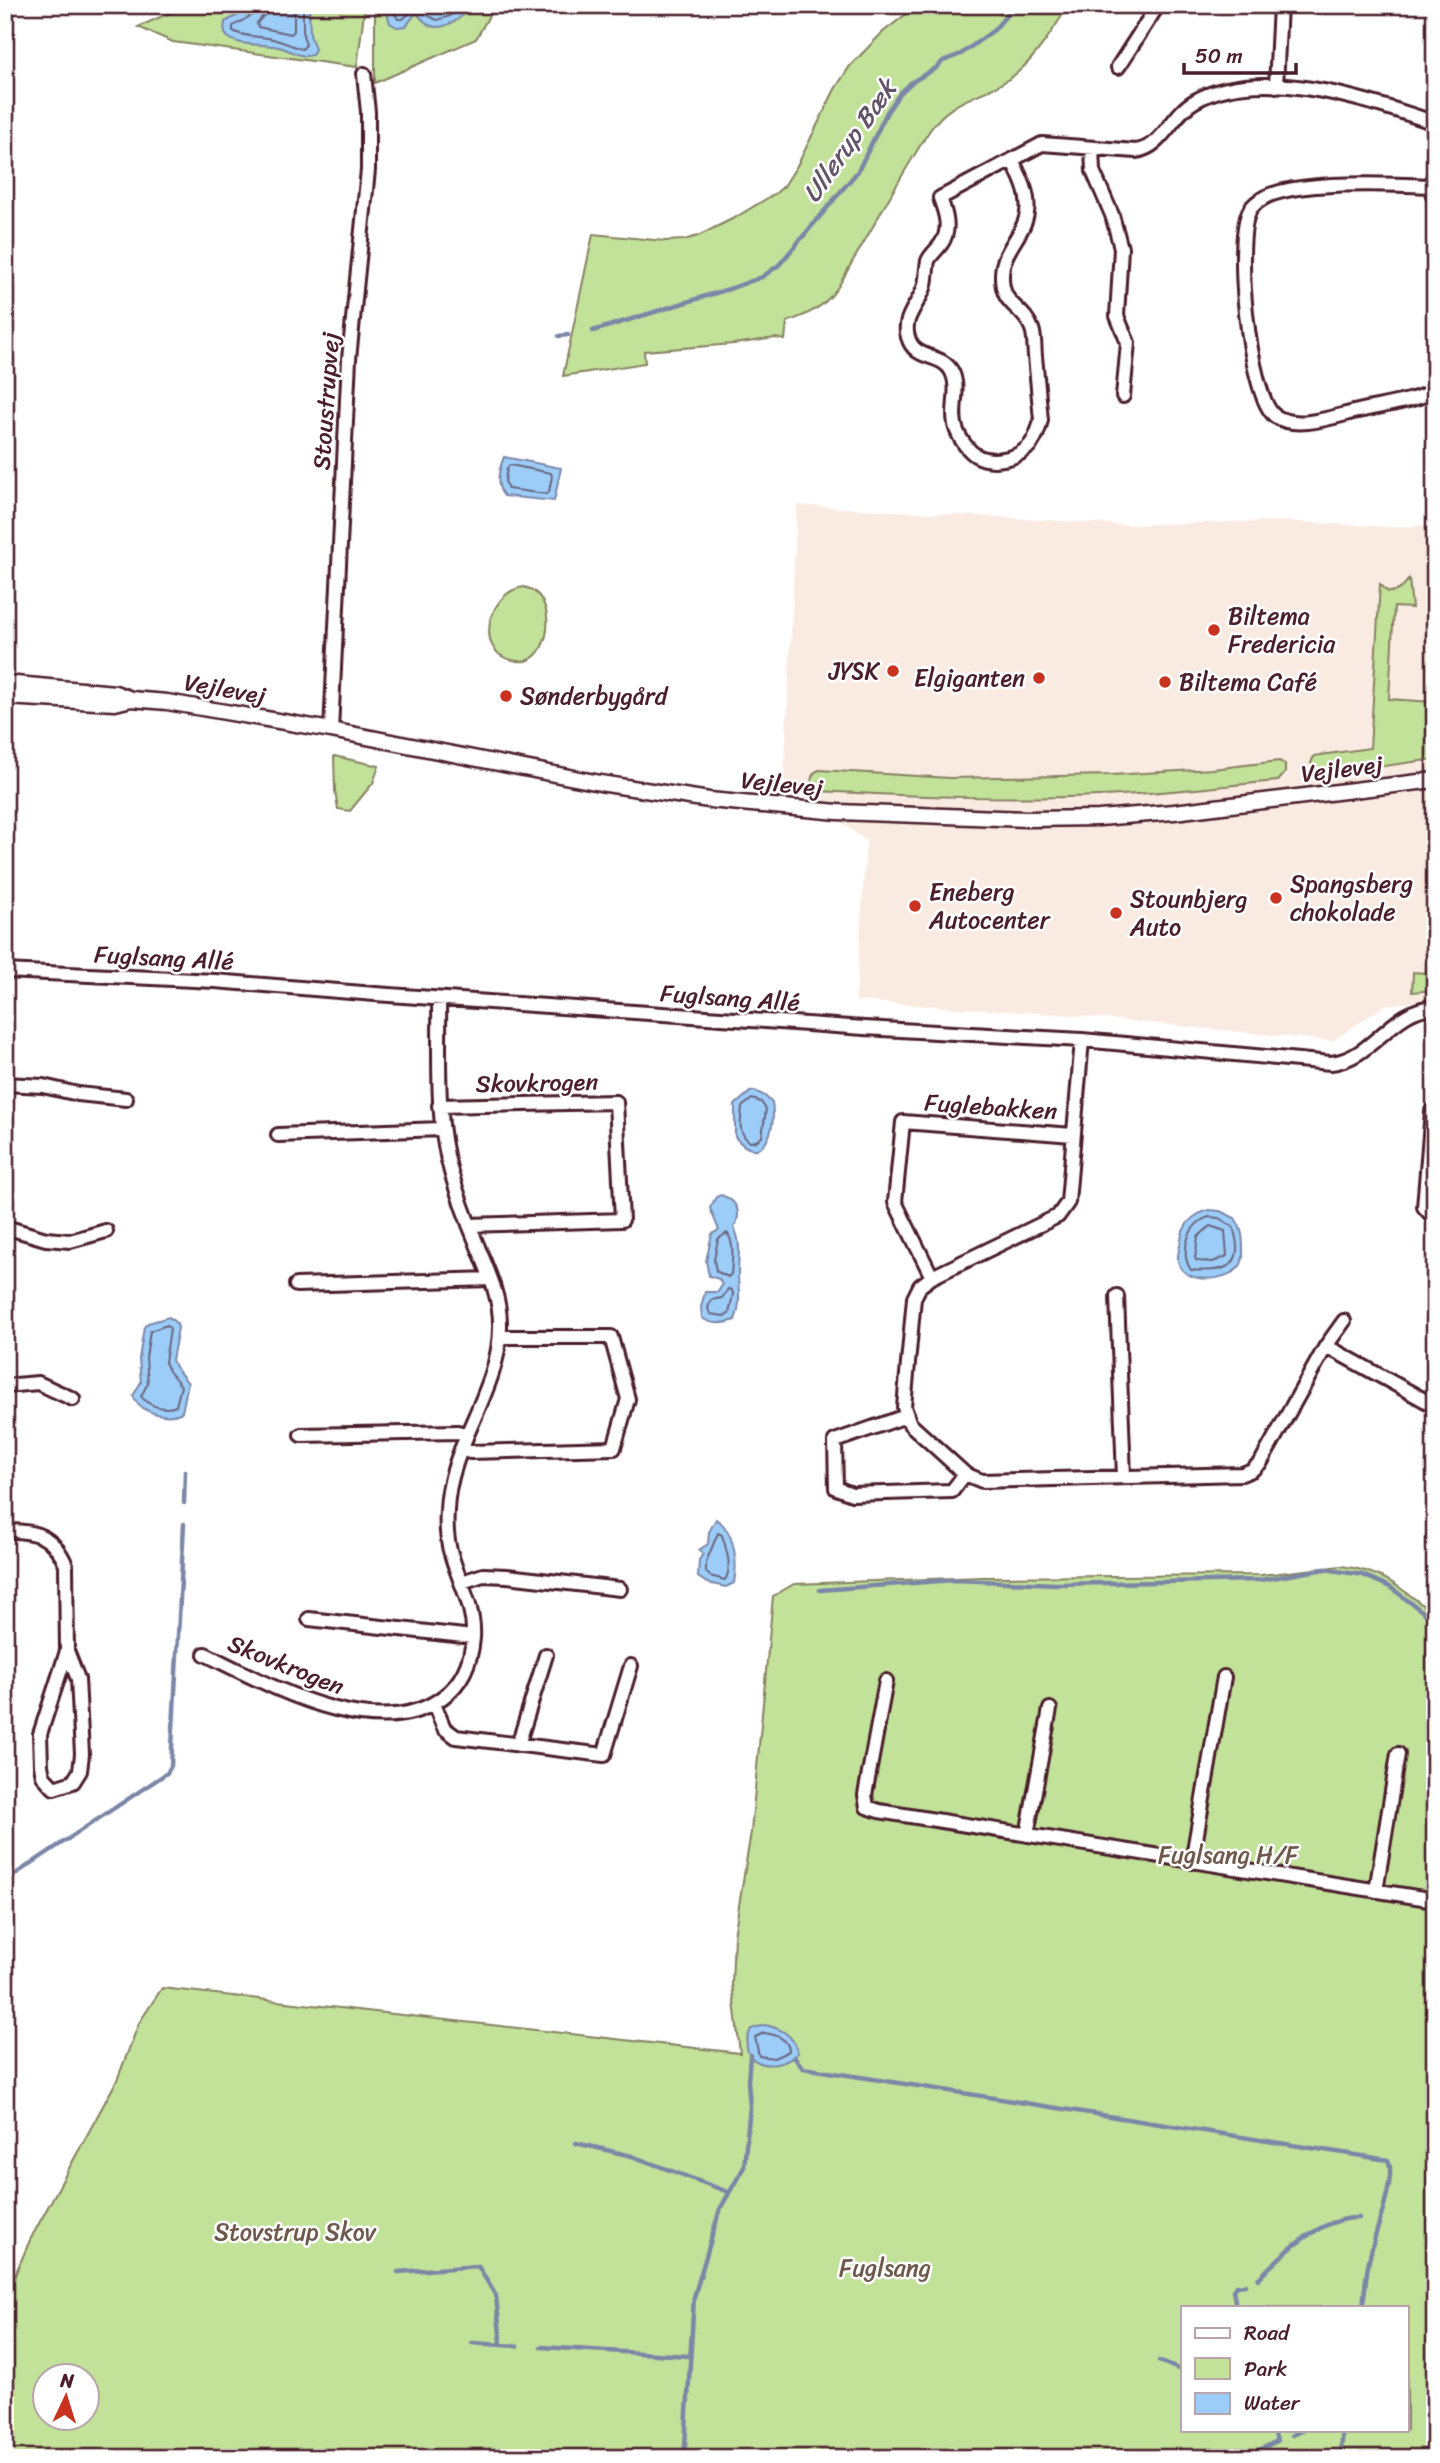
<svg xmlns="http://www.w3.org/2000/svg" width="1440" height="2463" viewBox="0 0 1440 2463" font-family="Sriracha,sans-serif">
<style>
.built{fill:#f9ebe1}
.green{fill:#c2e199;stroke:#868062;stroke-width:2;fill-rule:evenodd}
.water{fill:#9ccdf9;stroke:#7b87a7;stroke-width:2}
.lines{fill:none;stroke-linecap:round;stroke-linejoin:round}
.shore{stroke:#6b657d;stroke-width:2}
.stream{stroke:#7b87a7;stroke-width:4.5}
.minor-casing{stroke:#4a1f2b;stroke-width:18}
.tertiary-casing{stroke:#4a1f2b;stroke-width:19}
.minor{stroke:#fff;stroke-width:12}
.tertiary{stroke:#fff;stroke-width:14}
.poi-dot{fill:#c8321e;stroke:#fff;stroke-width:2.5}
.labels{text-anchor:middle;stroke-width:5;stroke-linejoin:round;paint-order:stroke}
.street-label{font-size:24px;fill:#4a1f2b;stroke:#fff}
.poi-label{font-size:24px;fill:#4a1f2b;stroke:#fff;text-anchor:start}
.park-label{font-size:24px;fill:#6e594c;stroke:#fff}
.water-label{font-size:26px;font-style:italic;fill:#635369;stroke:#fff}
</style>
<rect width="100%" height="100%" fill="#fff"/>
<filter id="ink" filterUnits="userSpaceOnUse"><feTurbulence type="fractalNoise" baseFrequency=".0143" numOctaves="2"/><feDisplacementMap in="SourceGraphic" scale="14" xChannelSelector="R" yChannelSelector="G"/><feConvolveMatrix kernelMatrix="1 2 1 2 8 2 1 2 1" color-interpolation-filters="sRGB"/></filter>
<g filter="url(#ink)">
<path class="built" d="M 797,505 L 1127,525 L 1282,521 L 1389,527 L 1435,525 L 1435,1000 L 1385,1005 L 1333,1041 L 1068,1015 L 856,1001 L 866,841 L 784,780 Z"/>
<path class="green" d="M 187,5 L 365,5 L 357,67 L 173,42 L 138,27 Z
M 375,5 L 495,5 L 476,39 L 375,83 Z
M 918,5 L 1069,5 C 1054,28 1038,55 1017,73 C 987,98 955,94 930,130 C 904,170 881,213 857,254 C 846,271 840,289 825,302 C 814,312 800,317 787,322 L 785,340 L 775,338 L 734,344 L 644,351 L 645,363 L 563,376 L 593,234 L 665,241 L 684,240 L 698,236 L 736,217 L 776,193 L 784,186 L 798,164 L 835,89 L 850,66 L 883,32 Z
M 1409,579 L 1412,608 L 1394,607 L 1389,699 L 1433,702 L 1435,711 L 1435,759 L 1320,775 L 1311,763 L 1314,756 L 1370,748 L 1380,584 L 1388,592 C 1400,592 1402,587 1409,579 Z
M 524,587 C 557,594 552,652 528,660 C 524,662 516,661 512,660 C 472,652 490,590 524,587 Z
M 334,756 L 379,766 L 373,783 L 350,811 L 338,809 L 335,791 Z
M 1279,761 L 1285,764 L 1285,773 L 1278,781 C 1218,786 1158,794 1098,796 C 1004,800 910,796 816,791 C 811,785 810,778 815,772 L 819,770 L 950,778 L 1111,775 L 1212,769 Z
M 1435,879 L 1435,990 L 1412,992 L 1413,972 L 1426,973 Z
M 1341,1566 C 1384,1571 1402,1589 1435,1615 L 1435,2458 L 5,2458 L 5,2298 L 30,2240 L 117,2080 L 139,2023 L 162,1988 L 740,2053 L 732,1984 L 734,1936 L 751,1832 L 773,1596 L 794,1584 L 982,1577 L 1261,1575 ZM 1183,2307 L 1407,2307 L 1407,2430 L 1183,2430 ZM 46,2376 L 88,2376 L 88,2418 L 46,2418 Z"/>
<path class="water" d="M 256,5 L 309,5 L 310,35 L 315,49 L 312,55 C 302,58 295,53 285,49 C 268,42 244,48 229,38 C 223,34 224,29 225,22 Z
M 390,5 L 470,5 L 470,8 C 462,18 443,32 429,25 C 424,22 420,16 416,13 L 406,26 L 397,27 L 390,23 L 387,13 Z
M 504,457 L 561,468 L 554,501 L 504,496 C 494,485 499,469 504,457 Z
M 755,1091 L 765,1096 L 772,1103 C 777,1129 763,1170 735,1137 L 735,1105 L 750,1092 Z
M 721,1195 C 738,1201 742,1213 734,1228 C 742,1242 738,1258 738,1273 C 738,1290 742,1303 735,1320 C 724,1324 712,1325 702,1318 L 701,1307 L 705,1292 L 718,1292 L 722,1285 L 719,1279 L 709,1276 L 706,1261 L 712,1234 L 719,1230 L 710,1208 L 716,1197 Z
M 1209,1210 L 1220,1211 L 1235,1218 C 1242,1228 1243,1237 1243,1249 C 1243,1254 1244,1259 1241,1264 C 1232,1282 1182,1286 1178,1261 C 1177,1255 1180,1246 1181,1240 C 1183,1224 1194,1214 1209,1210 Z
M 169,1317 L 177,1324 L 178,1328 L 172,1360 L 175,1367 L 188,1383 L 182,1412 C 166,1420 140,1413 133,1396 L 141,1382 L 139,1359 L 144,1327 L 148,1323 Z
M 716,1519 C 735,1531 738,1562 734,1583 L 726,1587 L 707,1583 L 698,1577 L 699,1560 L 703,1554 L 699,1550 L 708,1544 L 709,1532 Z
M 765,2025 C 783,2029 793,2035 798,2053 C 776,2075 733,2065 751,2029 Z"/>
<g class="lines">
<path class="shore" d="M 258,5 L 256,13 L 233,26 L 233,31 C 244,37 256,36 268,38 C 280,40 291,46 302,49 L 306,45 L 303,35 L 303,5
M 267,5 L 265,14 L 257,23 L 258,27 L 291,34 L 294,31 L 294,5
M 396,5 L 395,14 L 398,19 L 403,19 C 423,0 418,13 437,20 L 450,16 L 463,5
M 510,465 L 551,473 L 552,476 L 549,492 L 546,494 L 508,489 L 505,481 L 507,468 Z
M 752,1099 L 761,1102 L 766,1109 L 762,1137 L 756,1141 L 750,1142 C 737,1133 741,1121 742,1107 Z
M 1209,1217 L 1219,1218 L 1233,1227 C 1246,1267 1227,1273 1191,1270 C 1179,1253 1188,1223 1209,1217 Z
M 1210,1226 L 1225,1231 L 1227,1256 L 1213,1262 L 1197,1261 L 1195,1258 L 1198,1237 Z
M 727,1233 C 735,1242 732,1262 731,1274 L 728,1277 L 716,1271 L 714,1260 L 718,1239 Z
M 728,1289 L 732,1290 L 733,1294 L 729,1314 L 724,1316 L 710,1314 L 708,1308 L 711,1300 L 722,1298 Z
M 167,1325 L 170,1329 L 165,1362 L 169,1371 L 181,1386 L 176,1406 C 164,1411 148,1406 141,1396 L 148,1383 L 146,1358 L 150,1331 Z
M 718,1533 L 722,1535 C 726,1548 733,1568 725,1580 L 710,1576 L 706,1572 L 706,1562 Z
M 764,2033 C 775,2034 789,2039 789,2051 L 774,2058 L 759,2056 L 755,2037 Z"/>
<path class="stream" d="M 593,331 L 732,288 L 762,277 L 779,265 L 858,171 L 887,112 L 900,93 L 912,82 L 936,68 L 943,61 L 961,54 L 994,30 L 1015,5
M 559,336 L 568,335
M 184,1503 L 185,1471
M 820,1590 L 953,1580 L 1057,1584 L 1260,1580 L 1325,1569 L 1363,1575 L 1390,1587 L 1435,1621
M 5,1881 L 167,1773 L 171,1766 L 184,1524
M 794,2057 L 803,2068 L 1388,2160 C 1397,2176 1375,2232 1371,2252 C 1366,2270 1365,2289 1363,2307
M 576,2143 L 632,2156 L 728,2192
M 398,2272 L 478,2266 L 496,2296 L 501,2344
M 1258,2279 C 1283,2253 1321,2217 1359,2218
M 1236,2307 L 1233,2290 L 1236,2286 L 1245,2285
M 472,2343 L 517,2346
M 541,2347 L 689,2356
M 1159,2361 L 1183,2371
M 1292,2435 L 1304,2430
M 1341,2450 L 1343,2430
M 1245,2457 L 1277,2441 L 1274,2430
M 682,2458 L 685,2446 L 694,2297 L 720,2209 L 744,2167 L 750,2106 L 748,2082 L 750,2055"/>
<g class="minor-casing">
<path id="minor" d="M 1118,67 L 1158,5
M 1276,86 L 1280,5
M 1092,148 L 1093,171 L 1112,215 L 1121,248 L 1117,316 L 1128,343 L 1123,396
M 1012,160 C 1023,181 1034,203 1023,226 C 1015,243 1002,255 1002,275 C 1001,307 1023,305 1032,329 C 1035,337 1034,347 1035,356 C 1037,377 1039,398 1041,420 C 1039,429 1036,437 1031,444 C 1019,459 993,464 977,456 C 968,451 960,439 957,431 C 949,412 961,390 952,372 C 942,352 915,362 908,337 C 902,318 918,305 924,288 C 927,280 926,270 928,261 C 930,255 937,250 941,244 C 951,230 946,214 940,198 L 1042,144 L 1136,151 C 1164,147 1171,114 1195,101 C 1260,64 1369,100 1435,123
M 1435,174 L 1430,186 L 1435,201
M 1430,186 C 1392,184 1292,180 1262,199 C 1258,201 1252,206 1250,210 C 1233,238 1249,397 1275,416 C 1297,431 1335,416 1358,411 C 1378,406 1418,401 1435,390
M 331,730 L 349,359 L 368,170 L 368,112 L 364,74
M 5,971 L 215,981 L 375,994 L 864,1028 L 1082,1040 L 1331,1063 C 1373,1059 1392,1008 1435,1007
M 1082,1040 L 1068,1202 L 1058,1216 L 932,1277 L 920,1286 L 914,1298 L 904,1407 L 910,1424 L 965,1474 L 982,1481 L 1242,1474 L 1252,1470 L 1261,1462 L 1326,1346 L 1344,1321
M 5,1084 L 43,1086 L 78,1094 L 126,1099
M 439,1106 L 616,1102 L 622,1220 L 469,1225
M 1435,1111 L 1432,1111 L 1424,1207 L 1435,1219
M 278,1135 L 442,1129
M 5,1227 L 46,1239 L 70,1241 L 106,1231
M 932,1277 L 895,1202 L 903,1122 L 1073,1135
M 296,1285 L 491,1279
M 1117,1296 L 1124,1477
M 1326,1346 L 1435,1406
M 5,1386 L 38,1383 L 73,1399
M 906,1416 L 835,1441 L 836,1488 L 852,1494 L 952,1491 L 965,1474
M 301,1435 L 458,1432 L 466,1435
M 461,1449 L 470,1452 L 614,1448 L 628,1399 L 611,1337 L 500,1337
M 5,1531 C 35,1530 54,1536 66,1565 L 67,1651 L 40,1734 L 41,1765 L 43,1776 L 54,1788 L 73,1782 L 80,1771 L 82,1754 L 78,1679 L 67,1651
M 462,1582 L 483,1575 L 507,1576 L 620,1589
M 309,1619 L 473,1637
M 205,1654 C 267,1684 378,1747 443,1697 C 462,1683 471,1662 473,1638 C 475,1608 460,1584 452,1557 C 447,1543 446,1525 447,1510 C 449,1444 502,1389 500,1323 C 500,1295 486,1267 476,1242 C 467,1220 458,1196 451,1172 C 435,1115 440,1058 439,999
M 886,1681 L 865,1795 L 867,1807 L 879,1811 L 1435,1900
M 434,1704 L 444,1728 L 456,1737 L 604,1755 L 631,1666
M 518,1745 L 546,1655
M 1027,1835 L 1050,1709
M 1192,1862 L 1224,1677
M 1376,1891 L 1398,1754"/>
</g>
<g class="tertiary-casing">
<path id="tertiary" d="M 5,683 L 115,693 L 131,699 L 167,702 L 331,730 L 600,783 L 709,800 L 838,812 L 1026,819 L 1099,818 L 1174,812 L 1435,780
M 5,697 L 115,703 L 131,699"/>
</g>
<use href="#minor" class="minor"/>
<use href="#tertiary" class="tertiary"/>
</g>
</g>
<g class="poi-dot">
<circle cx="1214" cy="630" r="7"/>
<circle cx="893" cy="671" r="7"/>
<circle cx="1039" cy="678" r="7"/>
<circle cx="1165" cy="682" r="7"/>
<circle cx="506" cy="696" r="7"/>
<circle cx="1276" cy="898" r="7"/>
<circle cx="915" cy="906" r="7"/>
<circle cx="1116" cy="913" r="7"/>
</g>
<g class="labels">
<g class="street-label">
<text transform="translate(326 401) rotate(-86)" y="8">Stoustrupvej</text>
<text transform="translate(225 689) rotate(10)" y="8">Vejlevej</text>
<text transform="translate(1342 769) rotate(-7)" y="8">Vejlevej</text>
<text transform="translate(782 784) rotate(6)" y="8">Vejlevej</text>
<text transform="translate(164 958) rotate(3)" y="8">Fuglsang Allé</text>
<text transform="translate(730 998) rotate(4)" y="8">Fuglsang Allé</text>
<text transform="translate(537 1083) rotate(-1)" y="8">Skovkrogen</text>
<text transform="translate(991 1107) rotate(4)" y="8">Fuglebakken</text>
<text transform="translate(286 1665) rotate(22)" y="8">Skovkrogen</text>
</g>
<g class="poi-label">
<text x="1228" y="624">Biltema<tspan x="1228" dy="28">Fredericia</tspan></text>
<text x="879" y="679" text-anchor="end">JYSK</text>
<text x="1025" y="686" text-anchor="end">Elgiganten</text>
<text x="1179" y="690">Biltema Café</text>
<text x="520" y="704">Sønderbygård</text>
<text x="1290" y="892">Spangsberg<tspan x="1290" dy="28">chokolade</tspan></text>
<text x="929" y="900">Eneberg<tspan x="929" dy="28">Autocenter</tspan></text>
<text x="1130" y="907">Stounbjerg<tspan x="1130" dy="28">Auto</tspan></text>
</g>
<g class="park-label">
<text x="1228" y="1863">Fuglsang H/F</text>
<text x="295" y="2240">Stovstrup Skov</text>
<text x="885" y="2276">Fuglsang</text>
</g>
<g class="water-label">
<text transform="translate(849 141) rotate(-55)" y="9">Ullerup Bæk</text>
</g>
</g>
<rect width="1440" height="2463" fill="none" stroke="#fff" stroke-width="28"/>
<rect x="14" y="14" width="1412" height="2435" fill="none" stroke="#4a1f2b" stroke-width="2.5" filter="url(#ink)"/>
<rect x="1181" y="2306" width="228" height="126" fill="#ffffff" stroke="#b7a5aa" stroke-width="2"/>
<rect x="1195" y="2328" width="35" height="10" fill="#ffffff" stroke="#b7a5aa" stroke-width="2"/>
<text x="1244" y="2340" font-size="21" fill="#4a1f2b">Road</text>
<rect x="1195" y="2358" width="35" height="21" fill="#c2e199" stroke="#b7a5aa" stroke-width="2"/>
<text x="1244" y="2376" font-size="21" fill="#4a1f2b">Park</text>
<rect x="1195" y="2393" width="35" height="21" fill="#9ccdf9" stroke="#b7a5aa" stroke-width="2"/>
<text x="1244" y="2410" font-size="21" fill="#4a1f2b">Water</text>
<g transform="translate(66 2397) rotate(4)"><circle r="33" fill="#ffffff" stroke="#b7a5aa" stroke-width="2"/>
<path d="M0-5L12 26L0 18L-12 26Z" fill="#c8321e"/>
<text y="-10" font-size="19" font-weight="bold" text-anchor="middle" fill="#4a1f2b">N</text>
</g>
<path d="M1184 63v10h112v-10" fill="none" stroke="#4a1f2b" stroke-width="3.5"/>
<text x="1195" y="63" font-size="21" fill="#4a1f2b" stroke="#ffffff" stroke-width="5" paint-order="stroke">50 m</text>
</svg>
